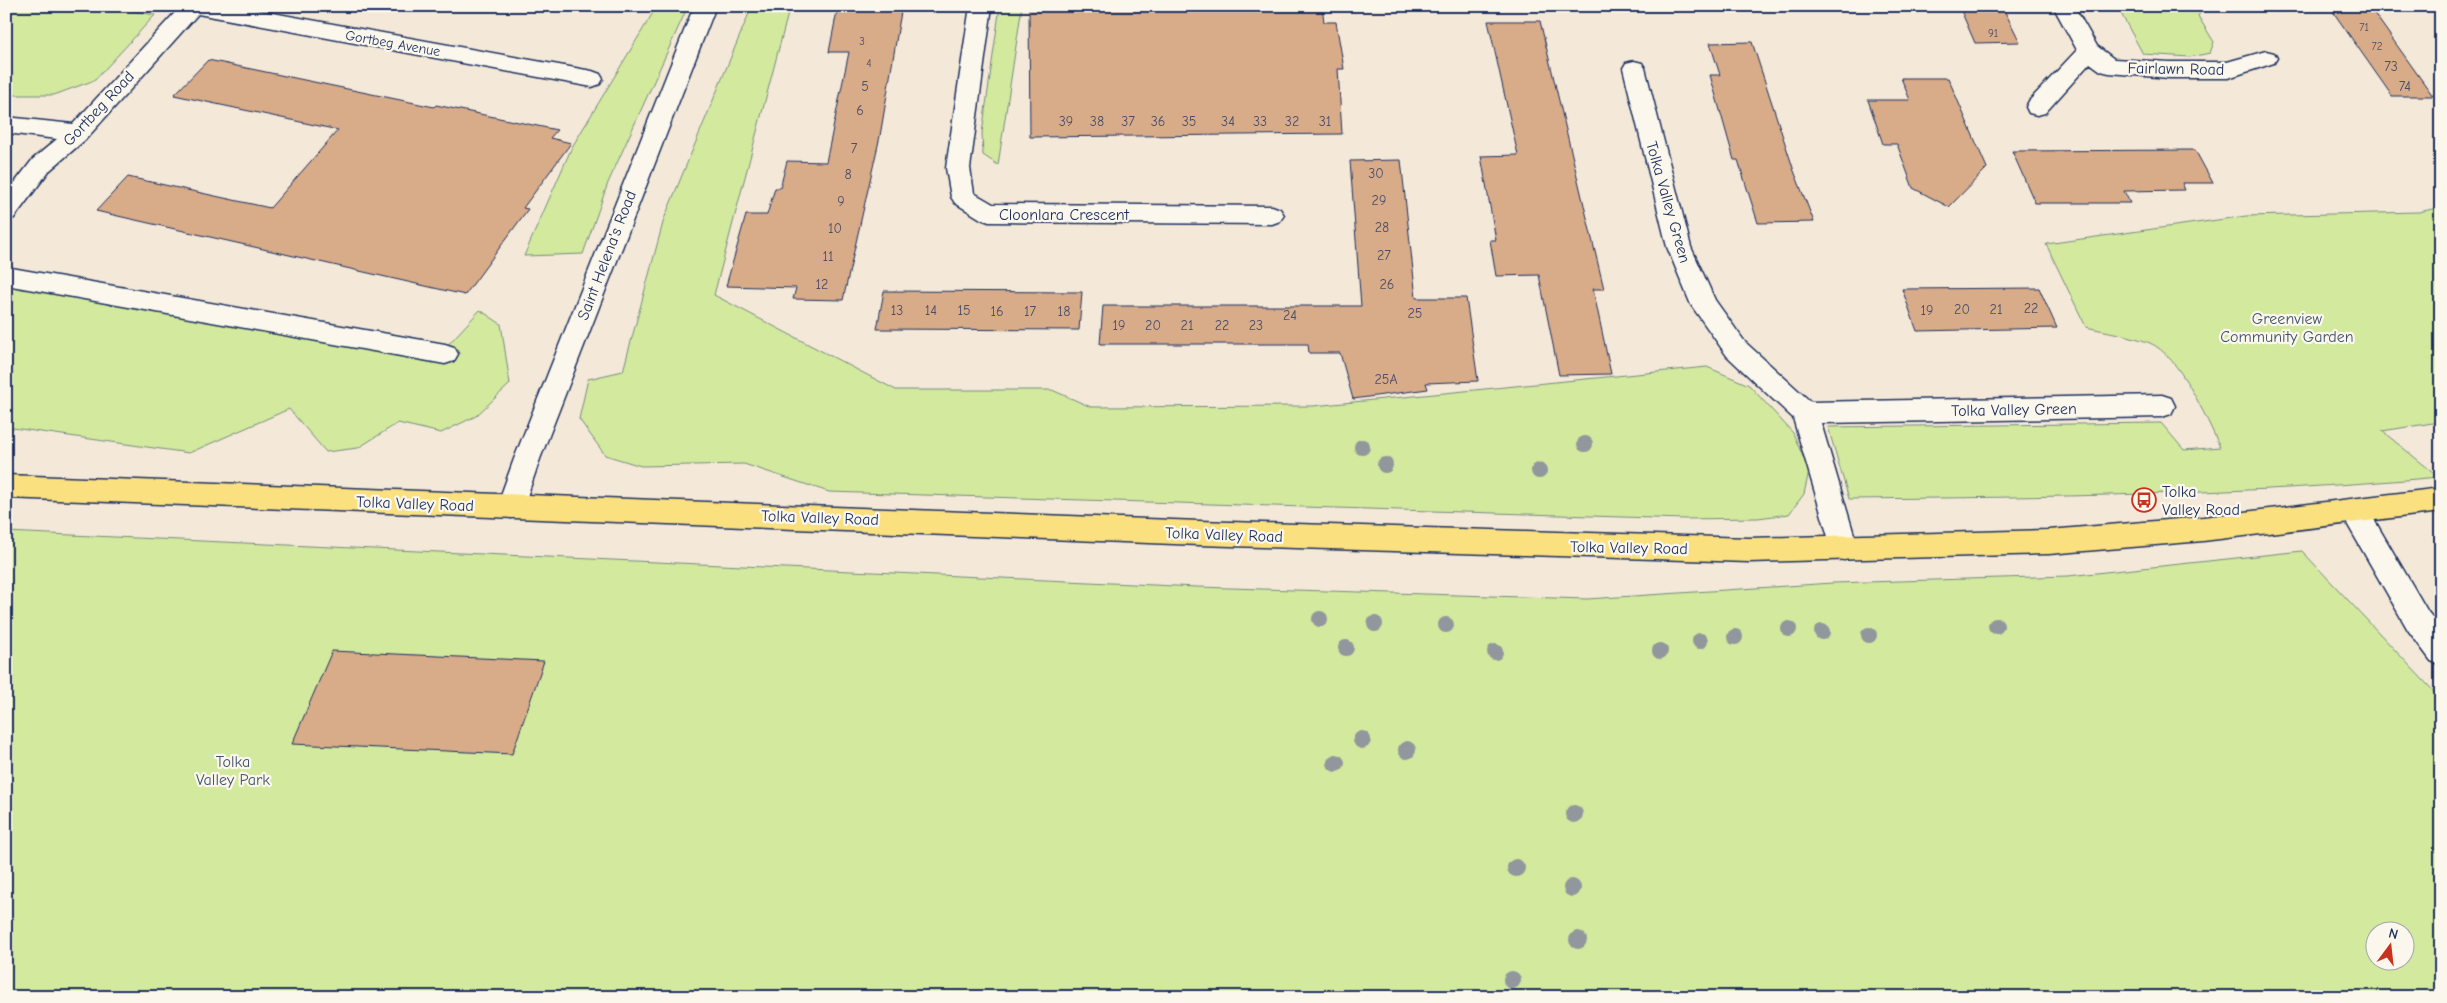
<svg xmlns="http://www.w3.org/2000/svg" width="2447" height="1003" viewBox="0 0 2447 1003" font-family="'Comic Neue',sans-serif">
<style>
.green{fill:#d2e99e;stroke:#768c7e;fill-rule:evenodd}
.building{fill:#d8ab89;stroke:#1b2f5e}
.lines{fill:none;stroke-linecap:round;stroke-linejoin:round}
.minor-casing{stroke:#1b2f5e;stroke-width:3}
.major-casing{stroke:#1b2f5e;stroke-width:3}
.minor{fill:#fbf7ec;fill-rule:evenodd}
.major{fill:#fbe080;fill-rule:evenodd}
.tree{fill:#91979c}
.labels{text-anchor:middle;stroke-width:4.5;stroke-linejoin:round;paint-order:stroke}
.far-number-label{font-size:11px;fill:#4a4e69}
.far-street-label{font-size:14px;fill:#1b2f5e;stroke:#fbf7ec}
.number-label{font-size:14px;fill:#4a4e69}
.street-label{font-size:16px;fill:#1b2f5e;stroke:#fbf7ec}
.park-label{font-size:16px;fill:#40546b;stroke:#fbf7ec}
.poi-label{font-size:16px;fill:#1b2f5e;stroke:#fbf7ec;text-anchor:start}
</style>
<rect width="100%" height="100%" fill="#f4e8d8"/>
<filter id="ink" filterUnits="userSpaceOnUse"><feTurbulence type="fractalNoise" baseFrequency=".02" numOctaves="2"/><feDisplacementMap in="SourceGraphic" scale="10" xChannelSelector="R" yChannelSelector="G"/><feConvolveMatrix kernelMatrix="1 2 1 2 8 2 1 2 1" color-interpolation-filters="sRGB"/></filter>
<g filter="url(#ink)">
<path class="green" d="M 6,6 L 106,6 L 155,15 L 95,80 L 54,95 L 6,95 Z
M 657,6 L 688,6 L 608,183 L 583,254 L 524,256 L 572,147 Z
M 752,6 L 790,6 L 714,295 L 896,390 L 1052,390 L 1091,407 L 1313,406 L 1707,367 L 1749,385 L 1793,433 L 1809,471 L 1804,494 L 1789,514 L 1758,518 L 1685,519 L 829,492 L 744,464 L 641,466 L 605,455 L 579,419 L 588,379 L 623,371 L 664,219 Z
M 1000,6 L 1022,6 L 998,165 L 983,155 L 982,133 Z
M 2117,6 L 2283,6 L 2278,12 L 2244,9 L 2201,11 L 2198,16 L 2214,42 L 2210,53 L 2190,57 L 2143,54 Z
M 2441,207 L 2441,418 L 2439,422 L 2382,431 L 2439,477 C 2243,495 2046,497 1849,499 L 1828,427 L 2161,423 L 2184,450 L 2220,447 C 2207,419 2179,355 2150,343 C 2130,335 2107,332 2086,327 L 2046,244 L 2246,216 L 2419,212 Z
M 6,285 L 433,361 L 480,310 L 501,324 L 510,384 L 476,416 L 441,433 L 398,423 L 358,448 L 326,452 L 289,409 L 189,453 L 6,427 Z
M 6,532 L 1197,587 L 1587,599 L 1833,583 L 2068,576 L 2302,551 L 2441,699 L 2441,997 L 6,997 ZM 2374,930 L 2404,930 L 2404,960 L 2374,960 Z"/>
<path class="building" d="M 838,6 L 902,6 L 880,136 L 843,300 L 793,299 L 796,288 L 726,286 L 746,215 L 767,215 L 775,188 L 780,188 L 787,161 L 826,162 L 849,52 L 829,52 Z
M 1029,6 L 1322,6 L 1324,22 L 1336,22 L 1344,69 L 1338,69 L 1342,134 L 1030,137 Z
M 1959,6 L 2002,6 L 2020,42 L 1975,43 Z
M 2329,6 L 2369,6 L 2433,96 L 2392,96 Z
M 1488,21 L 1540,21 L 1604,289 L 1593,289 L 1611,374 L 1559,375 L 1539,275 L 1496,276 L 1490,240 L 1496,240 L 1481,156 L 1518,155 Z
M 1752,42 L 1794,171 L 1814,222 L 1758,223 L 1738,160 L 1734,160 L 1710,75 L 1720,75 L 1710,43 Z
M 208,60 L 434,107 L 436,105 L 557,130 L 550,138 L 571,143 L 523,208 L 528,209 L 465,295 L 96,211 L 128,177 L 270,208 L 338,130 L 174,95 Z
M 1901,78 L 1948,78 L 1987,168 L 1949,207 L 1913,188 L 1897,144 L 1883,144 L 1868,100 L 1910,100 Z
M 2195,150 L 2213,183 L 2182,183 L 2185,190 L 2124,191 L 2130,203 L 2035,203 L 2012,151 Z
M 1401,160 L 1416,298 L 1466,298 L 1478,381 L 1426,383 L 1428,389 L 1353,399 L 1340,353 L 1309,353 L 1308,344 L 1100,344 L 1103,306 L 1361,306 L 1350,161 Z
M 2039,288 L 2057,328 L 1917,331 L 1902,289 Z
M 884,291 L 1082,292 L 1079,330 L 877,329 Z
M 332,651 L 544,661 L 512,754 L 292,744 Z"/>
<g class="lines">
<g class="minor-casing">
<path id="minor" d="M 181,6 L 234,6 L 592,71 L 600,74 L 603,79 L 600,84 L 592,87 L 198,14 L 86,139 L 49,171 L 14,218 L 6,221 L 6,194 L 33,159 L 57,139 L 6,133 L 6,117 L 73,124 Z
M 694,6 L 716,6 L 540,459 L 521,514 L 511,518 L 501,514 L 497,506 L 514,459 Z
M 970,6 L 992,6 L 970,168 L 974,193 L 993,204 L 1272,206 L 1280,209 L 1284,215 L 1280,221 L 1272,224 L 989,222 L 981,219 L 955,203 L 951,197 L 946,168 Z
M 2053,6 L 2074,6 L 2097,46 L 2114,59 L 2169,62 L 2227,62 L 2266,51 L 2274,53 L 2277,58 L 2274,63 L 2228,78 L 2169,78 L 2109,73 L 2101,71 L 2090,63 L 2045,113 L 2037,115 L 2029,113 L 2026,107 L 2029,101 L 2077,50 Z
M 1634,61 L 1642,63 L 1645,68 L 1691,247 L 1715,300 L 1745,342 L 1811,402 L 2162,395 L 2171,398 L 2175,406 L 2171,414 L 2162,417 L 1821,423 L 1858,548 L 1854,557 L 1844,560 L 1834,557 L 1793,418 L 1727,356 L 1691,305 L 1667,247 L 1623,68 L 1626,63 Z
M 6,267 L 445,344 L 454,347 L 458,354 L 454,361 L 445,364 L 6,285 Z
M 2355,500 L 2365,504 L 2428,612 L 2441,628 L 2441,665 L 2431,661 L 2408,630 L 2345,520 L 2341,512 L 2345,504 Z"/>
</g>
<g class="major-casing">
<path id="major" d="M 6,475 L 1199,521 L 1749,538 L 2049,530 L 2203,517 L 2441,488 L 2441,512 L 2203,541 L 2049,554 L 1749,562 L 1199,545 L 6,498 Z"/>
</g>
<use href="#minor" class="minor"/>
<use href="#major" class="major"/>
</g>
<g class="tree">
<circle cx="1585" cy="444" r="8"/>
<circle cx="1362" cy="447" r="8"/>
<circle cx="1385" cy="465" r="8"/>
<circle cx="1539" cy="471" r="8"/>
<circle cx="1320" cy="619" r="8"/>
<circle cx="1375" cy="624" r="8"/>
<circle cx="1446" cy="625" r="8"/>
<circle cx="1996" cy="626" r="8"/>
<circle cx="1789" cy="629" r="8"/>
<circle cx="1822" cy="632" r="8"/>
<circle cx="1869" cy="635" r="8"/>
<circle cx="1735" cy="637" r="8"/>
<circle cx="1700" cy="641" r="8"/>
<circle cx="1346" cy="648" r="8"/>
<circle cx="1660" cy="651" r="8"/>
<circle cx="1495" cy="652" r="8"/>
<circle cx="1362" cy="740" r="9"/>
<circle cx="1407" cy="750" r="9"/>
<circle cx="1336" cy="763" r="9"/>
<circle cx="1574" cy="814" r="9"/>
<circle cx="1516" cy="868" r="9"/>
<circle cx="1572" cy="888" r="9"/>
<circle cx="1578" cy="940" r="9"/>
<circle cx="1512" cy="980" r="9"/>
</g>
</g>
<defs>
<g id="bus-ring" transform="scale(1.25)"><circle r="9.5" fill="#fbf7ec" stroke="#c8321e" stroke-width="1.5"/><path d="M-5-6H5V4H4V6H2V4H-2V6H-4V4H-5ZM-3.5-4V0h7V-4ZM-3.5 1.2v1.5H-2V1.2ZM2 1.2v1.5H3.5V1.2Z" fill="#c8321e"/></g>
</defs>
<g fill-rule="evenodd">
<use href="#bus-ring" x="2144" y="500"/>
</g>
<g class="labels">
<g class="far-number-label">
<text x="2364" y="31">71</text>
<text x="1993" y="37">91</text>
<text x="862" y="45">3</text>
<text x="2377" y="50">72</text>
<text x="869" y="67">4</text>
</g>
<g class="far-street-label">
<text transform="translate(393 43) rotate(10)" y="5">Gortbeg Avenue</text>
</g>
<g class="number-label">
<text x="2391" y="71">73</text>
<text x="865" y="91">5</text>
<text x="2405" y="91">74</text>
<text x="860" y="115">6</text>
<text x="1066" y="126">39</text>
<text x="1097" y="126">38</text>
<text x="1128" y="126">37</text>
<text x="1158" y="126">36</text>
<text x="1189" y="126">35</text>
<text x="1228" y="126">34</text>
<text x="1260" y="126">33</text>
<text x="1292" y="126">32</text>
<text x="1325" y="126">31</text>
<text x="854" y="153">7</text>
<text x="1376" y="178">30</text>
<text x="848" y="179">8</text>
<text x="1379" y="205">29</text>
<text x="841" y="206">9</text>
<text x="1382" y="232">28</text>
<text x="835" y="233">10</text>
<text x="1384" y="260">27</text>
<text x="828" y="261">11</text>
<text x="822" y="289">12</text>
<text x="1387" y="289">26</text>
<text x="2031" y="313">22</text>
<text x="1962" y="314">20</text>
<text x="1996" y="314">21</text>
<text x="897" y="315">13</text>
<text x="931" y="315">14</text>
<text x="964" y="315">15</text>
<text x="1927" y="315">19</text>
<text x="997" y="316">16</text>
<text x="1030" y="316">17</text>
<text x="1064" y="316">18</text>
<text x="1415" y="318">25</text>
<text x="1290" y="320">24</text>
<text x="1119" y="330">19</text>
<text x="1153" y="330">20</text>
<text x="1187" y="330">21</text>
<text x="1222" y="330">22</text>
<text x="1256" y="330">23</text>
<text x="1386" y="384">25A</text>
</g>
<g class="street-label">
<text transform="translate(2176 68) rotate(1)" y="6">Fairlawn Road</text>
<text transform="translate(98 108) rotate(-47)" y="6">Gortbeg Road</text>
<text transform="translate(1669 202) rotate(74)" y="6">Tolka Valley Green</text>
<text x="1064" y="220">Cloonlara Crescent</text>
<text transform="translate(606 255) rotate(-69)" y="6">Saint Helena's Road</text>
<text transform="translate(2014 409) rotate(-1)" y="6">Tolka Valley Green</text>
<text transform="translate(415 503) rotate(2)" y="6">Tolka Valley Road</text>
<text transform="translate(820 517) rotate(2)" y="6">Tolka Valley Road</text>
<text transform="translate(1224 534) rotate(2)" y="6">Tolka Valley Road</text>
<text transform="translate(1629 547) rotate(1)" y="6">Tolka Valley Road</text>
</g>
<g class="park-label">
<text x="2287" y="324">Greenview<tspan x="2287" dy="18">Community Garden</tspan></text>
<text x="233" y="767">Tolka<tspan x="233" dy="18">Valley Park</tspan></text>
</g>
<g class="poi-label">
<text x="2162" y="497">Tolka<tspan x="2162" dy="18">Valley Road</tspan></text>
</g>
</g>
<rect width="2447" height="1003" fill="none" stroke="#fbf7ec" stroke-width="25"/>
<rect x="12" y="12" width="2422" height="978" fill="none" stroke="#1b2f5e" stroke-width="2" filter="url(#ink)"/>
<g transform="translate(2390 946) rotate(15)"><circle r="24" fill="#fbf7ec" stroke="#a1a7b3"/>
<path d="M0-4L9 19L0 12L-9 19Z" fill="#c8321e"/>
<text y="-8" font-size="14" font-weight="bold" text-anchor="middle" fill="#1b2f5e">N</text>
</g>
</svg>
